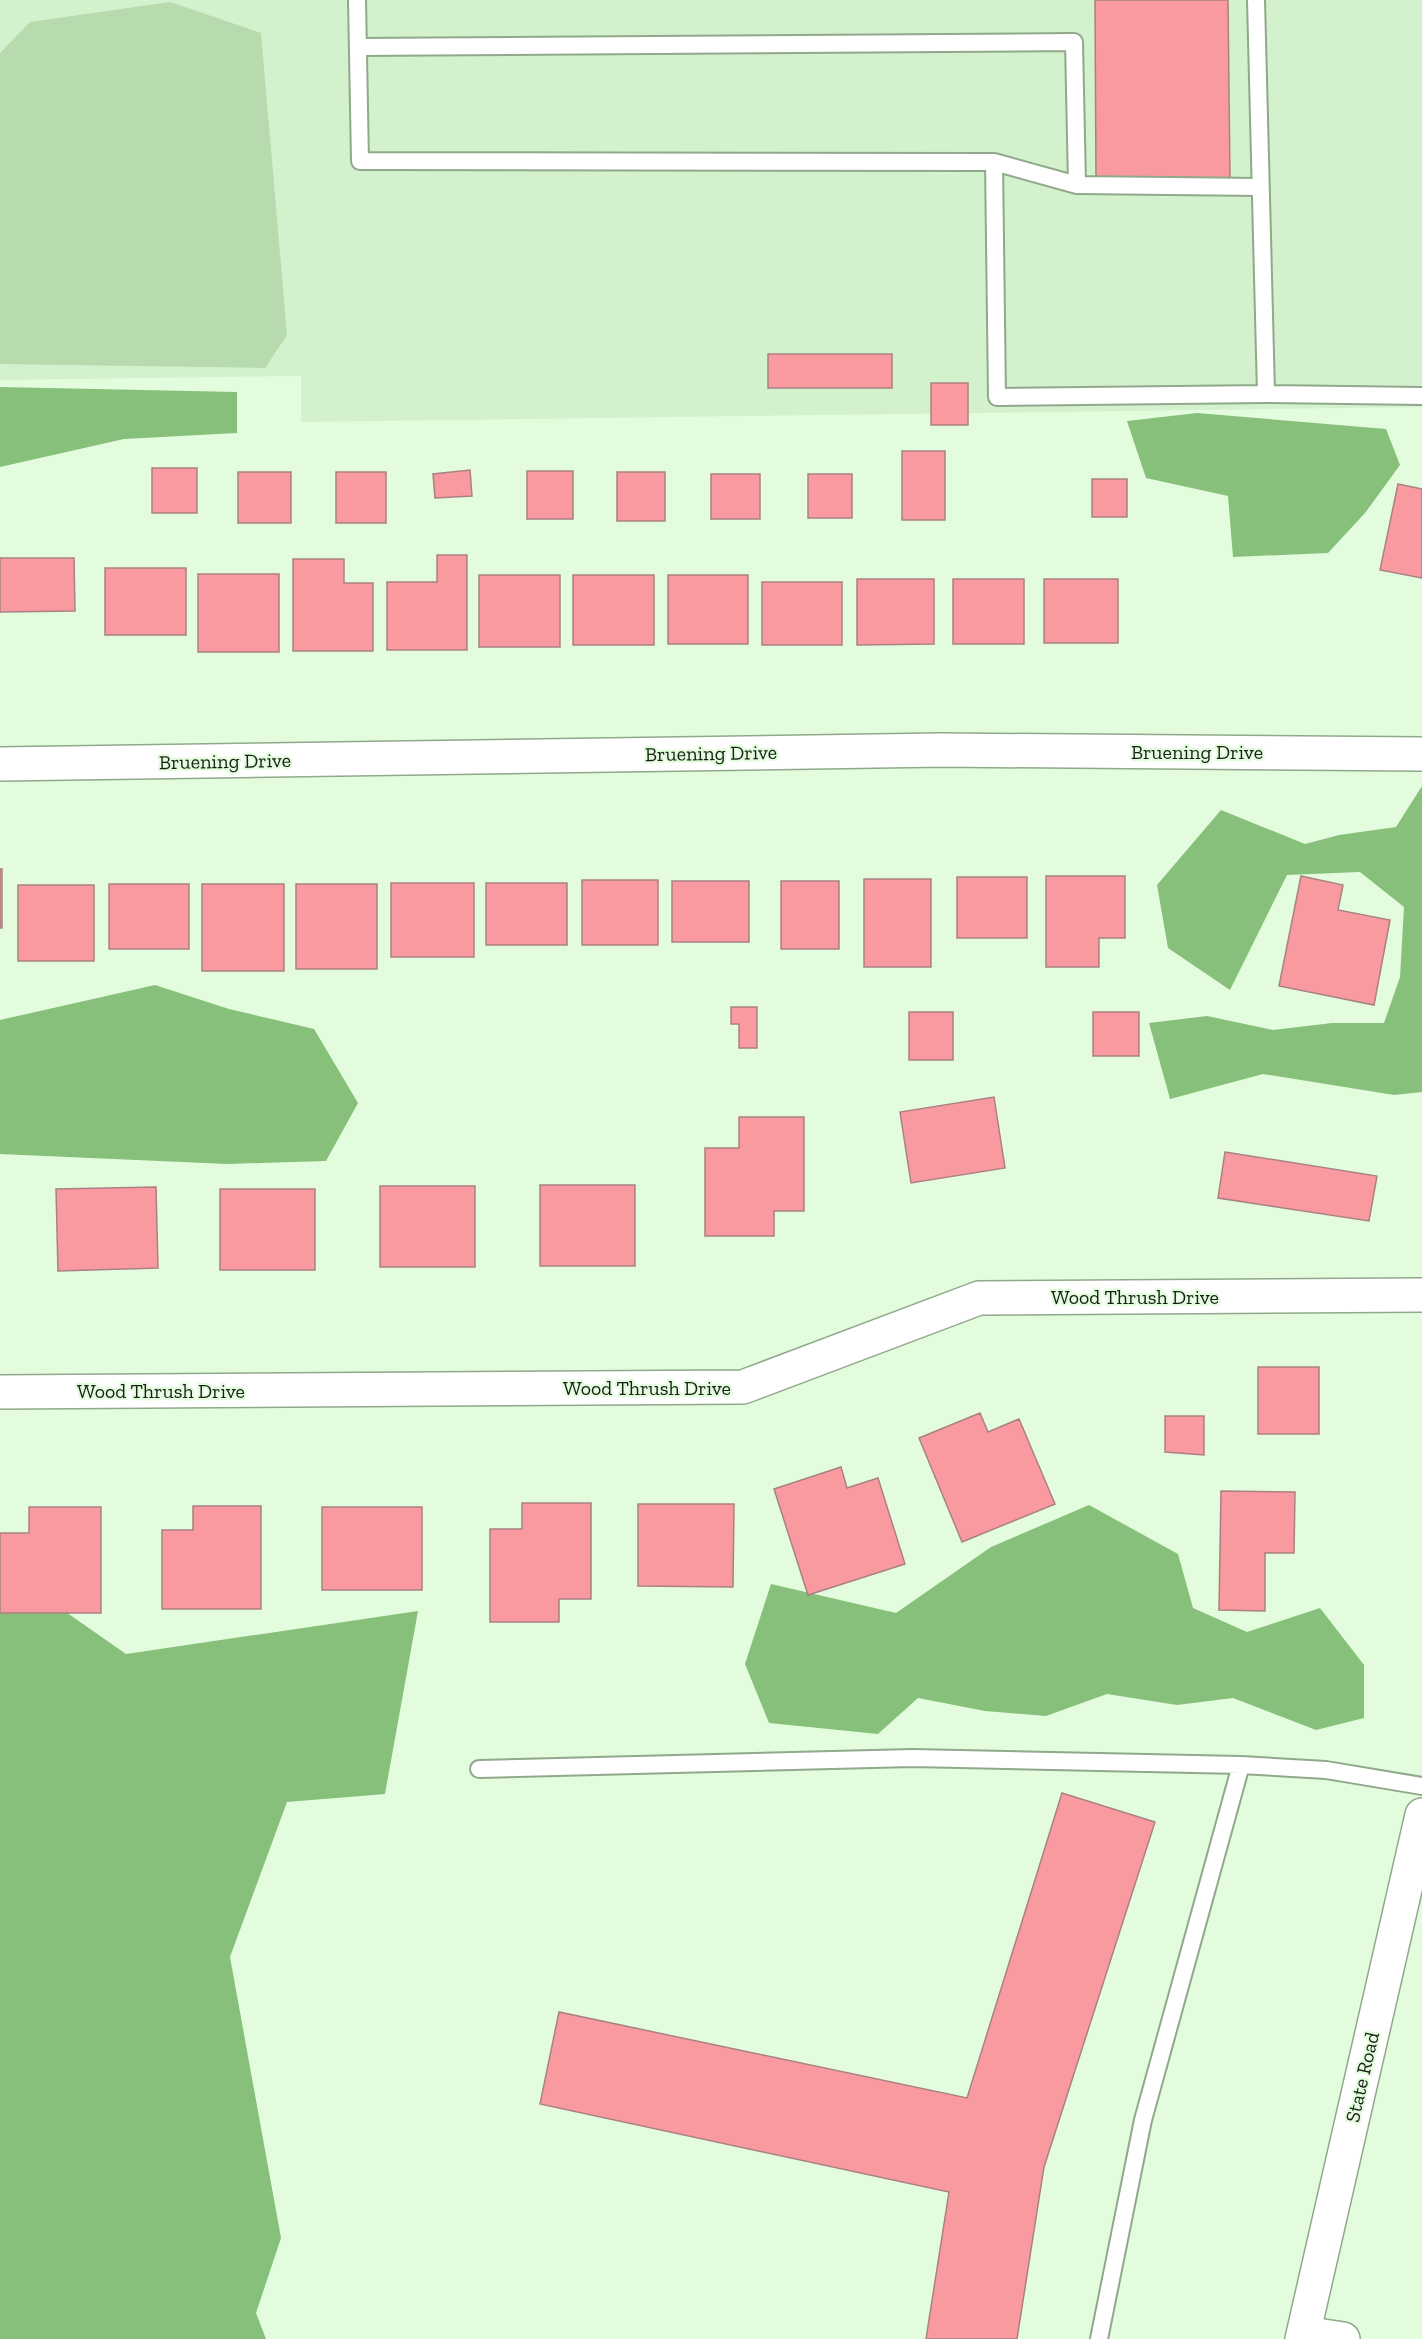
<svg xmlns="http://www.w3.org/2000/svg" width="1422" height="2339" viewBox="0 0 1422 2339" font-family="'Zilla Slab',serif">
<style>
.built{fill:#d3f1cc}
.green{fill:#b7daaf}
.forest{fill:#87c07a}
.building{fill:#f99aa1;stroke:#a98183;stroke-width:1.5}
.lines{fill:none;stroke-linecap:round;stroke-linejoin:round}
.lane-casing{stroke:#90a88b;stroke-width:20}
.street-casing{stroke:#90a88b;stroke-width:36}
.secondary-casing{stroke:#90a88b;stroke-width:36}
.lane{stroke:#fff;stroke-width:16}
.street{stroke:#fff;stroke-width:33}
.secondary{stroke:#fff;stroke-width:33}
.labels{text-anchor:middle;stroke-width:4.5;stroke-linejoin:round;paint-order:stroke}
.street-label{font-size:20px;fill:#182116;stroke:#e3fcdd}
</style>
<rect width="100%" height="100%" fill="#e3fcdd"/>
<path class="built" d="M 0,0 L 1422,0 L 1422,407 L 301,422 L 301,376 L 0,380 Z"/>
<path class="green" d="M 170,2 L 261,33 L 287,335 L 265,368 L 0,364 L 0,53 L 30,22 Z"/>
<path class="forest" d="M 0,387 L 237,392 L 237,433 L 124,439 L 0,467 Z
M 1197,413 L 1386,429 L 1400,465 L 1365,513 L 1328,553 L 1233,557 L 1228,496 L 1146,478 L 1127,421 Z
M 1422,786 L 1422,1092 L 1394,1095 L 1263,1074 L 1170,1099 L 1149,1023 L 1207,1016 L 1273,1030 L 1332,1023 L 1384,1023 L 1400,977 L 1404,907 L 1360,872 L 1287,875 L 1230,990 L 1168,948 L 1157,885 L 1221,810 L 1305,844 L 1339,835 L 1396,827 Z
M 155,985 L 229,1009 L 314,1029 L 358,1103 L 326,1161 L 227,1164 L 0,1154 L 0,1020 Z
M 1089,1505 L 1178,1554 L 1193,1608 L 1247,1632 L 1320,1608 L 1364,1665 L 1364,1718 L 1316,1730 L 1233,1698 L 1177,1705 L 1107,1694 L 1046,1716 L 985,1711 L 918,1698 L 878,1734 L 769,1723 L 745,1664 L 771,1584 L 896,1613 L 991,1547 Z
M 0,1566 L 126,1654 L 418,1611 L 385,1794 L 287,1802 L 230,1957 L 281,2238 L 256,2313 L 266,2339 L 0,2339 Z"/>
<path class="building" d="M 1095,0 L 1228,0 L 1230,180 L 1096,181 Z
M 768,354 L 892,354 L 892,388 L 768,388 Z
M 931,383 L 968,383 L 968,425 L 931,425 Z
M 902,451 L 945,451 L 945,520 L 902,520 Z
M 152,468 L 197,468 L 197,513 L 152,513 Z
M 470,470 L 472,496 L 435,498 L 433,474 Z
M 527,471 L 573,471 L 573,519 L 527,519 Z
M 238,472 L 291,472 L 291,523 L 238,523 Z
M 336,472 L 386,472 L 386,523 L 336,523 Z
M 617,472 L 665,472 L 665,521 L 617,521 Z
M 711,474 L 760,474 L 760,519 L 711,519 Z
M 808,474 L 852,474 L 852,518 L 808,518 Z
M 1092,479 L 1127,479 L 1127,517 L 1092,517 Z
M 1398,484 L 1422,489 L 1422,578 L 1380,570 Z
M 437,555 L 467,555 L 467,650 L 387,650 L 387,582 L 437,582 Z
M 0,558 L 74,558 L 75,611 L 0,612 Z
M 293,559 L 344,559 L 344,583 L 373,583 L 373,651 L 293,651 Z
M 105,568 L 186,568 L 186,635 L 105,635 Z
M 198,574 L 279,574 L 279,652 L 198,652 Z
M 479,575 L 560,575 L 560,647 L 479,647 Z
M 573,575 L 654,575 L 654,645 L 573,645 Z
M 668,575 L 748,575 L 748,644 L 668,644 Z
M 857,579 L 934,579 L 934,644 L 857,645 Z
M 953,579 L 1024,579 L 1024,644 L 953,644 Z
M 1044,579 L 1118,579 L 1118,643 L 1044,643 Z
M 762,582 L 842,582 L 842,645 L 762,645 Z
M 0,869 L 2,869 L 2,928 L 0,928 Z
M 1046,876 L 1125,876 L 1125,938 L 1099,938 L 1099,967 L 1046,967 Z
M 1301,876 L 1343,885 L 1338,910 L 1390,920 L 1374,1005 L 1279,986 Z
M 957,877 L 1027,877 L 1027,938 L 957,938 Z
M 864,879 L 931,879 L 931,967 L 864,967 Z
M 582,880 L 658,880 L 658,945 L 582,945 Z
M 672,881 L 749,881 L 749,942 L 672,942 Z
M 781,881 L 839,881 L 839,949 L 781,949 Z
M 391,883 L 474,883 L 474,957 L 391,957 Z
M 486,883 L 567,883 L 567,945 L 486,945 Z
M 109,884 L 189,884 L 189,949 L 109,949 Z
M 202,884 L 284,884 L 284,971 L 202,971 Z
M 296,884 L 377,884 L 377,969 L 296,969 Z
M 18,885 L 94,885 L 94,961 L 18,961 Z
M 731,1007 L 757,1007 L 757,1048 L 739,1048 L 739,1024 L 731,1024 Z
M 909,1012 L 953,1012 L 953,1060 L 909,1060 Z
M 1093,1012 L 1139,1012 L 1139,1056 L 1093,1056 Z
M 994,1097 L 1005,1168 L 911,1183 L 900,1112 Z
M 739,1117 L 804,1117 L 804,1211 L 774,1211 L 774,1236 L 705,1236 L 705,1148 L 739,1148 Z
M 1225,1152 L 1377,1176 L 1369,1221 L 1218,1198 Z
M 540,1185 L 635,1185 L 635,1266 L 540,1266 Z
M 380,1186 L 475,1186 L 475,1267 L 380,1267 Z
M 156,1187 L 158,1268 L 58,1271 L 56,1189 Z
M 220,1189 L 315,1189 L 315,1270 L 220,1270 Z
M 1258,1367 L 1319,1367 L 1319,1434 L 1258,1434 Z
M 980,1413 L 988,1432 L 1019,1419 L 1055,1504 L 962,1542 L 919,1438 Z
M 1165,1416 L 1204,1416 L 1204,1455 L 1165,1452 Z
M 841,1467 L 847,1488 L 878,1478 L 905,1564 L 808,1595 L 774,1489 Z
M 1221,1491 L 1295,1492 L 1294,1553 L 1265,1553 L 1265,1611 L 1219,1610 Z
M 522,1503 L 591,1503 L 591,1599 L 559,1599 L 559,1622 L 490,1622 L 490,1529 L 522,1529 Z
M 638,1504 L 734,1504 L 733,1587 L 638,1586 Z
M 193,1506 L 261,1506 L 261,1609 L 162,1609 L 162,1530 L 193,1530 Z
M 29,1507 L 101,1507 L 101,1613 L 0,1613 L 0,1533 L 29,1533 Z
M 322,1507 L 422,1507 L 422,1590 L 322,1590 Z
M 1062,1793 L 1155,1822 L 1044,2167 L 1017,2339 L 926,2339 L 949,2192 L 540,2104 L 559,2012 L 967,2098 Z"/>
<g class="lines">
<g class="lane-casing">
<path id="lane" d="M 357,0 L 360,161 L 994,162 L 1077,185 L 1260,187
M 1256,0 L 1266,394
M 358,47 L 1074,42 L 1077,185
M 994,162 L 997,397 L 1266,394 L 1422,396
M 479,1769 L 913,1758 L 1241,1765
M 1099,2339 L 1143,2120 L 1241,1765 L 1326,1770 L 1422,1786"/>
</g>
<g class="street-casing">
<path id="street" d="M 0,764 L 941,750 L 1422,754
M 0,1392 L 743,1387 L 979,1298 L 1422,1295
M 1304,2333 L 1343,2339"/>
</g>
<g class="secondary-casing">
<path id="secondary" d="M 1302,2339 L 1422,1815"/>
</g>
<use href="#lane" class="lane"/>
<use href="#street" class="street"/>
<use href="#secondary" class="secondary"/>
</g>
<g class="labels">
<g class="street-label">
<text x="1197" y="759">Bruening Drive</text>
<text transform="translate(711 753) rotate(-1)" y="7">Bruening Drive</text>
<text transform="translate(225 761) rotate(-1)" y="7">Bruening Drive</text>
<text x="1135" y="1304">Wood Thrush Drive</text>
<text x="647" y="1395">Wood Thrush Drive</text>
<text x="161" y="1398">Wood Thrush Drive</text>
<text transform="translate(1362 2077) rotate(-77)" y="7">State Road</text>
</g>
</g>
</svg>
